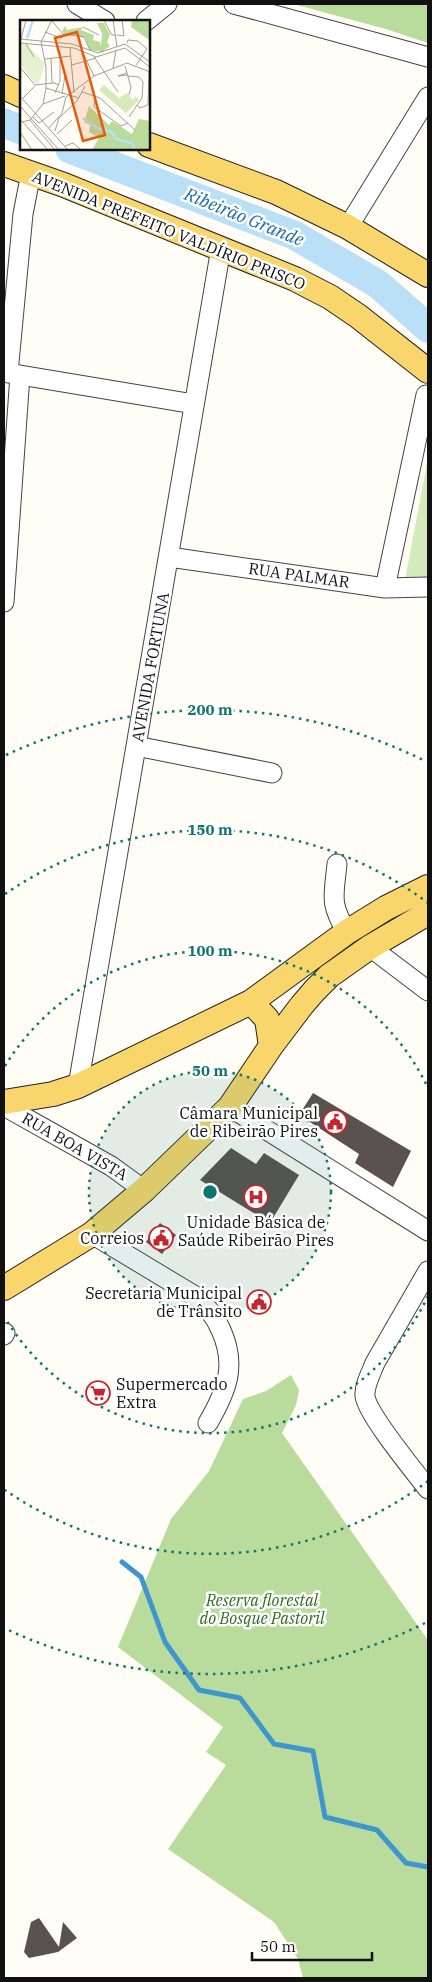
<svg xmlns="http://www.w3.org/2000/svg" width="432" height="1982" viewBox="0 0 432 1982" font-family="'IBM Plex Serif',serif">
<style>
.green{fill:#d5ebbd}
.forest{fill:#b9dc9c}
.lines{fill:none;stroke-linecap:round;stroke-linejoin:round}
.stream{stroke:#3f96cf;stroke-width:5}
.river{stroke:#b9e0f7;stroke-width:29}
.building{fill:#5a524d}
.minor-casing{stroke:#444;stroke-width:21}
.major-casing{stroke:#222;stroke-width:26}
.minor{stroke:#fff;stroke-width:19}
.major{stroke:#f9d66b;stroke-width:24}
.ring{fill:none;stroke:#0f766e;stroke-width:2.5;stroke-dasharray:2.5 5}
.labels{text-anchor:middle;stroke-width:5;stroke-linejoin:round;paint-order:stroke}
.street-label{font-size:16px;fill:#111;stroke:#fff}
.poi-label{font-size:16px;fill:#111;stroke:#fff;text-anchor:end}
.park-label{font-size:16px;font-style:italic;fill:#2f6b1f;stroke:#fff}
.water-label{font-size:18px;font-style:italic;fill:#1768a6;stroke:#fff}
.inset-river{fill:none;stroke:#b9e0f7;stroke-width:2.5}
.inset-road{fill:none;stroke:#a09f9a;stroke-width:1}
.view{fill:#e8590c;fill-opacity:0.15;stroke:#e8590c;stroke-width:2.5}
.inset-edge{fill:none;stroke:#111;stroke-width:2.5}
.centre{fill:#0f766e;stroke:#fff;stroke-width:2.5}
.ring-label{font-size:15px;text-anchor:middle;font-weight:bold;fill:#0f766e;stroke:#fff;stroke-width:5;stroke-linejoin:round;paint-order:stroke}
</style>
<rect width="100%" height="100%" fill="#fffdf5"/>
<path class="green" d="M 427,463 L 428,470 L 428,578 L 405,580 Z"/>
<path class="forest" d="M 293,4 L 428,4 L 428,43 L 386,29 Z
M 291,1375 L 299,1390 L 296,1405 L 282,1433 L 428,1640 L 428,1978 L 303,1978 L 298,1959 L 274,1922 L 168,1849 L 226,1765 L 206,1752 L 223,1727 L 118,1647 L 171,1519 L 209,1471 L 243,1399 L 266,1391 Z"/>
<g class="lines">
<path class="stream" d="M 122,1562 L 141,1577 L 165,1642 L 199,1690 L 240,1698 L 274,1744 L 313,1751 L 325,1817 L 377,1830 L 406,1863 L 428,1867"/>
<path class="river" d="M 4,123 L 21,130
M 70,149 L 294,235 L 378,284 L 428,328"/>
</g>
<path class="building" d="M 313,1093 L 411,1151 L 393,1187 L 355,1163 L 359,1154 L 299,1115 Z
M 231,1148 L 256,1164 L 264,1153 L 299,1175 L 270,1223 L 200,1180 Z
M 160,1223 L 176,1235 L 162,1254 L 146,1242 Z
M 39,1918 L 59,1947 L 63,1922 L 77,1938 L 58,1952 L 29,1958 L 24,1952 L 31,1922 Z"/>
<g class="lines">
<g class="minor-casing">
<path id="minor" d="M 77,4 L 105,21
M 234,4 L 428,57
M 146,21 L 167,4
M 348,227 L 428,97
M 8,373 L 23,214 L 31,173
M 8,373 L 194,404
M 169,557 L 385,588 L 428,587
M 385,588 L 426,395
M 4,602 L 20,375
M 136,746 L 272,773
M 337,864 C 334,896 329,903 347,932
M 370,947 L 428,991
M 78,1086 L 221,248
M 4,1106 L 111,1166 L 144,1190
M 230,1107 L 428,1231
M 92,1234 L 195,1296 C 207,1306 215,1316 221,1330 C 237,1366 227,1390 208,1423
M 428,1271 L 375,1363 C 371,1373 364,1386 365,1396 C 367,1414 415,1472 428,1489
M 4,1335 L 5,1333"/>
</g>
<g class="major-casing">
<path id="major" d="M 4,87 L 21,95
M 149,145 L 276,192 L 348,227 L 428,275
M 4,164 L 64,185 L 295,279 L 330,297 L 358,316 L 428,371
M 251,1002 L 267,1019 L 271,1046
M 4,1102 L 53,1094 L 78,1086 L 251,1002 L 347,932 L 386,908 L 428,887
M 4,1288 L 92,1234 L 144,1190 L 230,1107 L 271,1046 L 302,1005 L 315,990 L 329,976 L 370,947 L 428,913"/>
</g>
<use href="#minor" class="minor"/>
<use href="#major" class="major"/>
</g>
<circle cx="210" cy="1192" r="121" fill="#0f766e" fill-opacity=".12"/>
<g class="ring">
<circle cx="210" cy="1192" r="121"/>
<path d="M428 1296A241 241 0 0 1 5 1318M5 1066A241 241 0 0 1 428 1088"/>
<path d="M428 1481A362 362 0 0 1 5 1490M5 894A362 362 0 0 1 428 903"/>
<path d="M425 1623A482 482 0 0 1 6 1629M6 755A482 482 0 0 1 425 761"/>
</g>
<defs>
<g id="civic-ring" transform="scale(1.25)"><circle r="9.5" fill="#fff" stroke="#c4262e" stroke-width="1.5"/><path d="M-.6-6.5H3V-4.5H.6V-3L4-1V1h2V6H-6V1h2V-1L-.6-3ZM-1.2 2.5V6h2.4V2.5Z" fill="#c4262e"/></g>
<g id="hospital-ring" transform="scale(1.25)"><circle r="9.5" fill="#fff" stroke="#c4262e" stroke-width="1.5"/><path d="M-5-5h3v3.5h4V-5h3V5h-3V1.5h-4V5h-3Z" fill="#c4262e"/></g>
<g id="supermarket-ring" transform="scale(1.25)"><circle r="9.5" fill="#fff" stroke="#c4262e" stroke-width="1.5"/><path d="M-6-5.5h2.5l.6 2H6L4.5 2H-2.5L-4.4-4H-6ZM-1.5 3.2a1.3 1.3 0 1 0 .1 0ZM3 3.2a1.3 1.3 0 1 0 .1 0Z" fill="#c4262e"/></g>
</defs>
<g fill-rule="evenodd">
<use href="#civic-ring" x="335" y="1122"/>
<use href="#hospital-ring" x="256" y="1197"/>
<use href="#civic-ring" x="161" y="1238"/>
<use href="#civic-ring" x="259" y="1302"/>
<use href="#supermarket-ring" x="98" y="1393"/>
</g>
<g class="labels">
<g class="street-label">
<text transform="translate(169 230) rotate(22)" y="6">AVENIDA PREFEITO VALDÍRIO PRISCO</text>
<text transform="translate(299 575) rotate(8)" y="6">RUA PALMAR</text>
<text transform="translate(150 667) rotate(-80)" y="6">AVENIDA FORTUNA</text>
<text transform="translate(75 1146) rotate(30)" y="6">RUA BOA VISTA</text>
</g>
<g class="poi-label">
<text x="318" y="1119">Câmara Municipal<tspan x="318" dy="18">de Ribeirão Pires</tspan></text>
<text x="256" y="1228" text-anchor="middle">Unidade Básica de<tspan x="256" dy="18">Saúde Ribeirão Pires</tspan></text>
<text x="144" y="1244">Correios</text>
<text x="242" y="1299">Secretaria Municipal<tspan x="242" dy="18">de Trânsito</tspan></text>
<text x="116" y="1390" text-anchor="start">Supermercado<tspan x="116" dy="18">Extra</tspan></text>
</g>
<g class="park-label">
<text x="262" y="1606">Reserva florestal<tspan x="262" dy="18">do Bosque Pastoril</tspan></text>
</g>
<g class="water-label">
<text transform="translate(244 217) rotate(22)" y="6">Ribeirão Grande</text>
</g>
</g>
<g transform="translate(20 20)">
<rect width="130" height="130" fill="#fffdf5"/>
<path d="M 84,65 L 99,78 L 107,73 L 113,80 L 115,76 L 119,80 L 106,93 L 79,70 Z" fill="#d5ebbd"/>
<path d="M 104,0 L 130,0 L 130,41 L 129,20 L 111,7 L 112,1 ZM 77,3 L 84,3 L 90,15 L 87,22 L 90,26 L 82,32 L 70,30 L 65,17 L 45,14 L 42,11 L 45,6 L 47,10 L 63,7 L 61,10 L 74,15 L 73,20 L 80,22 L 81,26 L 82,13 ZM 69,86 L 89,105 L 92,101 L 112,114 L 119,99 L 130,101 L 130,130 L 72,130 L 79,118 L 69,112 L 70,105 L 64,102 Z" fill="#b9dc9c"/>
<path d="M 0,24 L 7,25 L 25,44 L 19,63 L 16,64 L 0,44 Z" fill="#e6f2cf"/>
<path class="inset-river" d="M 7,18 L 13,0M 63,98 L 77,108 L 92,112 L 96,119 L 112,123 L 115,130"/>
<path class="inset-road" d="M 32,0 L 21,22 L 26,47 L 26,68 L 59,78M 84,0 L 91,14 L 96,16M 93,0 L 97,27M 32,1 L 43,14 L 64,17 L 70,30M 63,7 L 79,15M 25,12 L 41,18 L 44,15M 97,15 L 104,16 L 102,0M 0,19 L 52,24 L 78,33 L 105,24 L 130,42M 1,19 L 6,0M 0,23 L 54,28 L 76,37 L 105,28 L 130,47M 107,23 L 108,20 L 118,21 L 127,29 L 116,45M 6,24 L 14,37M 50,28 L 54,73M 63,33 L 74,56M 41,37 L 45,56 L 42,74M 74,37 L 98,72M 31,38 L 32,62 L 39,65M 25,39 L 51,36M 52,45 L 76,38M 105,46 L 111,67 L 109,75M 0,47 L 15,65M 93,48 L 96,30M 107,53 L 98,56 L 108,55M 108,56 L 119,57 L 123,62 L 122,78 L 109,97M 15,65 L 33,63M 62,72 L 80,78 L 115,110M 35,73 L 40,61 L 40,41M 0,76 L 48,130M 75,76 L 74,87 L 101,106 L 108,103M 3,78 L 15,66M 23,84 L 45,76M 117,85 L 120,88 L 128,85 L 129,51M 0,86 L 39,130M 13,97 L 19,103 L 34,92M 0,99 L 28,130M 10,100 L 35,130M 2,102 L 10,100 L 23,84 L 26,68M 29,108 L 42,93 L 46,77 L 74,56 L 107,43 L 130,52M 35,111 L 39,98 L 57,81 L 65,66M 0,112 L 12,130M 37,114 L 52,100M 45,126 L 53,123 L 61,130"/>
<path class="view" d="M 57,12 L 85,115 L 63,121 L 35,18 Z"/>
<rect width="130" height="130" class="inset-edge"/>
</g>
<circle cx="210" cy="1192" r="8" class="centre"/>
<g class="ring-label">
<text x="210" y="715">200 m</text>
<text x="210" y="835">150 m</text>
<text x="210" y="956">100 m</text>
<text x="210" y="1076">50 m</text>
</g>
<rect width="432" height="1982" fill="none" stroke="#111111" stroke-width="10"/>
<path d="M252 1952v8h120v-8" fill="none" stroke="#111111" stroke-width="2.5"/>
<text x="260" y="1952" font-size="15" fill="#111111" stroke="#ffffff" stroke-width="4" paint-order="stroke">50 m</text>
</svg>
